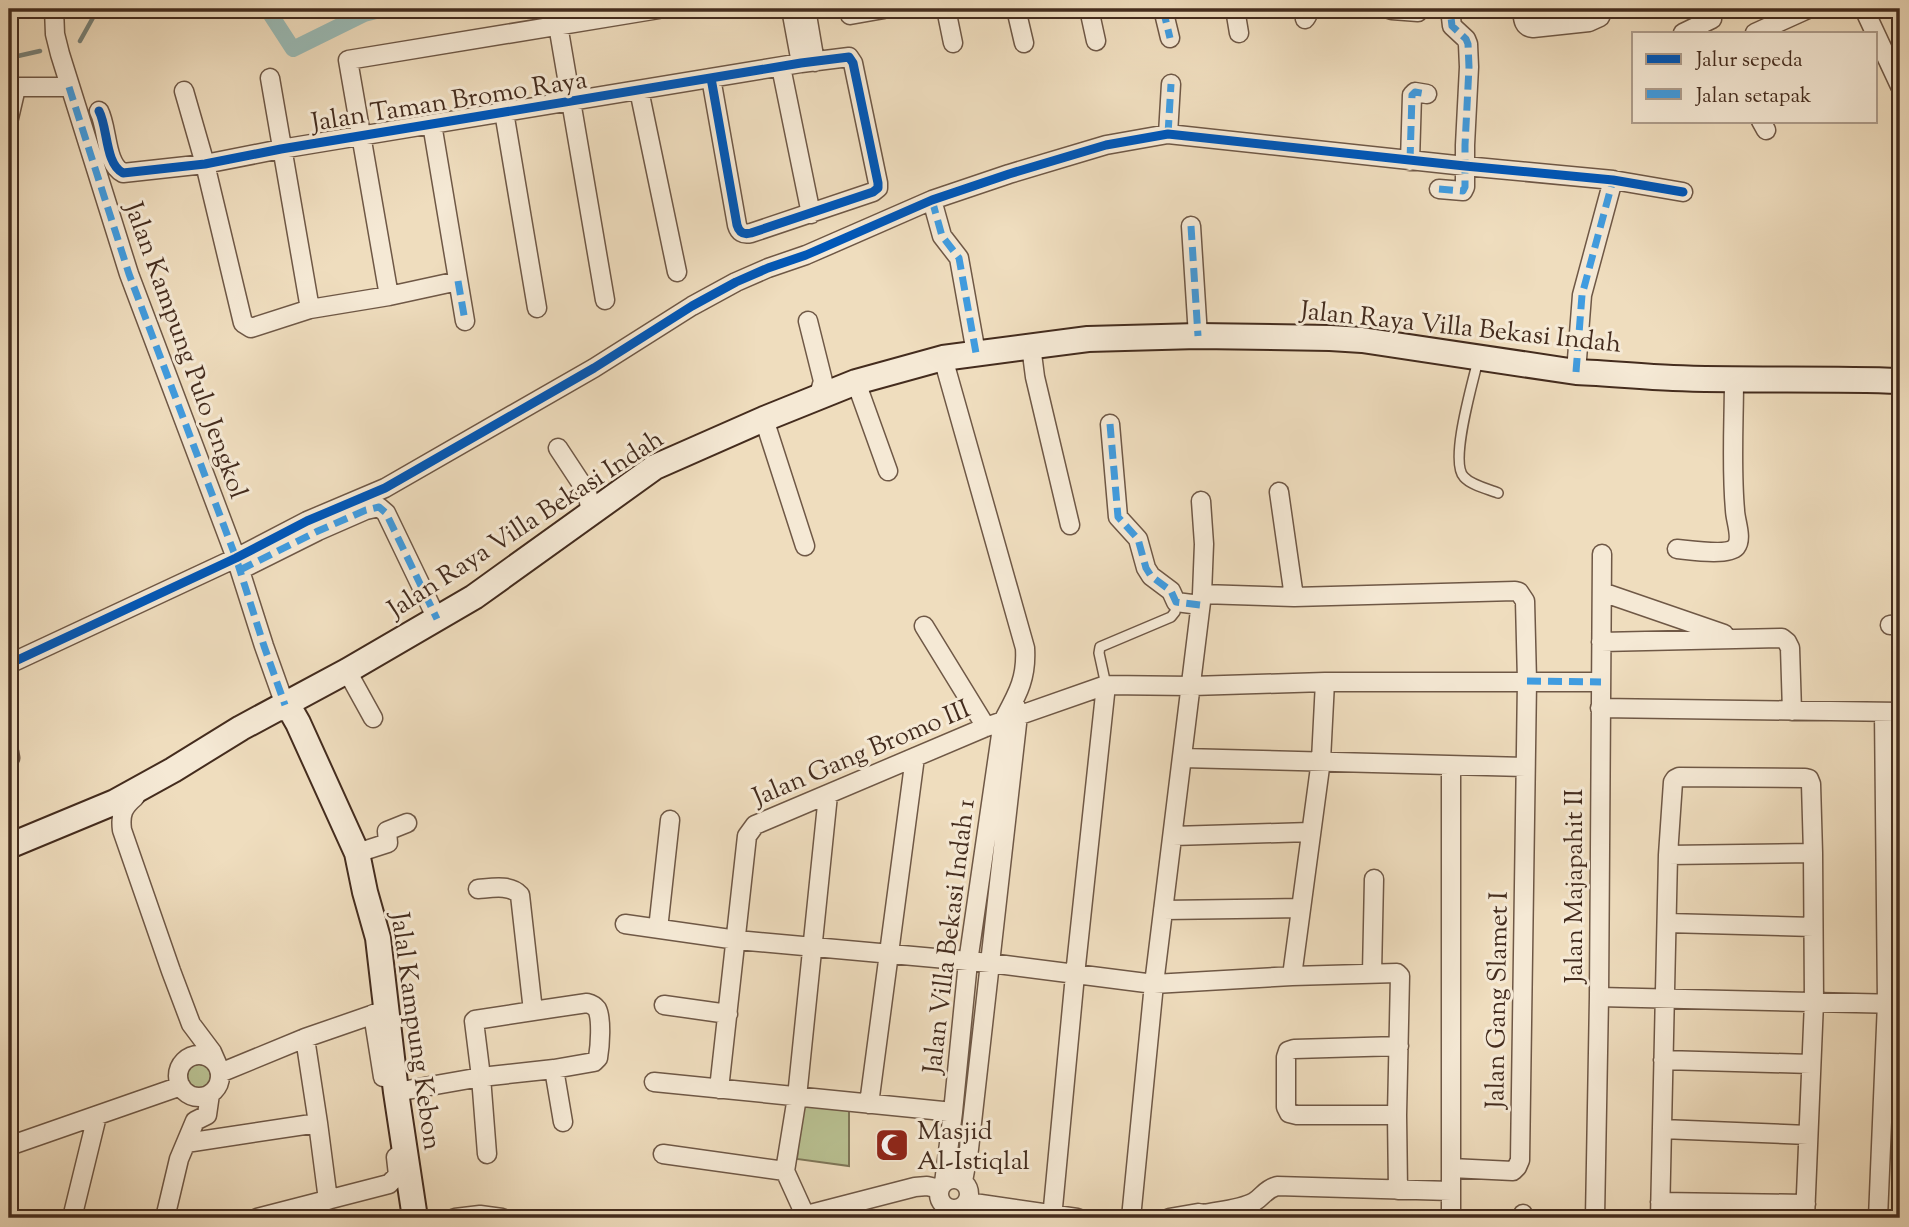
<svg xmlns="http://www.w3.org/2000/svg" width="1909" height="1227" viewBox="0 0 1909 1227" font-family="'Sorts Mill Goudy',serif">
<style>
.green{fill:#b9c192;stroke:#7e7658;stroke-width:2}
.lines{fill:none;stroke-linecap:round;stroke-linejoin:round}
.stream{stroke:#788279;stroke-width:4.5}
.canal{stroke:#9abbb6;stroke-width:16}
.lane-casing{stroke:#6f5846;stroke-width:12}
.street-casing{stroke:#6f5846;stroke-width:21}
.secondary-casing{stroke:#442c1e;stroke-width:28}
.lane{stroke:#f5e9d5;stroke-width:9}
.street{stroke:#f5e9d5;stroke-width:18}
.secondary{stroke:#f5e9d5;stroke-width:24}
.quiet{stroke:#409ce0;stroke-width:7;stroke-dasharray:14 7;stroke-linecap:butt}
.cycleway-casing{stroke:#f5e9d5;stroke-width:13}
.cycleway{stroke:#0057b8;stroke-width:9}
.labels{text-anchor:middle;stroke-width:6;stroke-linejoin:round;paint-order:stroke}
.street-label{font-size:26px;fill:#442c1e;stroke:#f5e9d5}
.poi-label{font-size:26px;fill:#442c1e;stroke:#f5e9d5;text-anchor:start}
</style>
<rect width="100%" height="100%" fill="#efddbe"/>
<filter id="stains"><feTurbulence type="fractalNoise" baseFrequency=".00286" numOctaves="4"/><feColorMatrix values="0 0 0 0 .2 0 0 0 0 .09 0 0 0 0 .02 0 0 0 .5 -.17"/></filter>
<radialGradient id="worn" r=".72"><stop offset=".6" stop-color="#630" stop-opacity="0"/><stop offset="1" stop-color="#630" stop-opacity=".3"/></radialGradient>
<path class="green" d="M 196,1055 L 206,1056 L 220,1076 L 216,1089 C 211,1091 205,1096 200,1097 C 179,1100 167,1064 196,1055 Z
M 802,1102 L 849,1109 L 849,1166 L 797,1159 Z"/>
<g class="lines">
<path class="stream" d="M 269,9 L 269,12 L 281,31
M 80,41 L 95,14 L 116,9
M 9,58 L 40,51"/>
<path class="canal" d="M 269,9 L 269,12 L 293,49 L 364,14 L 384,9"/>
<g class="lane-casing">
<path id="lane" d="M 1478,360 C 1473,382 1449,462 1464,477 C 1471,485 1488,489 1498,493
M 1106,685 L 1099,653 L 1100,647 L 1171,617 L 1175,612 L 1176,602"/>
</g>
<g class="street-casing">
<path id="street" d="M 54,9 L 55,34 L 60,54 L 129,274 L 236,558 L 264,646 L 285,705
M 791,9 L 801,63
M 806,9 L 815,62
M 946,9 L 953,43
M 1016,9 L 1024,43
M 1089,9 L 1096,41
M 1163,9 L 1170,38
M 1235,9 L 1239,33
M 1389,9 L 1392,10 L 1418,12
M 1522,9 C 1523,17 1522,27 1533,28 L 1589,22 L 1600,17 L 1603,9
M 1864,9 L 1900,86
M 850,15 L 884,9
M 1305,19 L 1307,16 L 1306,9
M 558,25 L 605,300
M 1683,33 L 1712,19
M 1755,33 L 1808,9
M 781,67 L 811,214
M 270,78 L 310,309
M 9,87 L 69,87
M 639,90 L 677,272
M 184,91 L 205,164 L 243,323 L 251,328 L 310,309 L 389,296 L 458,281
M 99,111 C 108,128 105,164 123,173 L 205,164 L 281,149 L 801,63 L 849,57 L 853,63 L 878,183 L 878,188 L 873,192 L 751,233 C 743,235 739,232 737,225 L 711,78
M 504,112 L 537,308
M 9,118 L 16,88
M 1761,121 L 1766,130
M 432,124 L 465,321
M 1168,134 L 1171,84
M 1410,161 L 1412,95 L 1415,92 L 1427,94
M 1439,189 L 1463,191 L 1465,187 L 1465,145 L 1469,67 L 1468,44 L 1466,39 L 1452,26 L 1450,9
M 932,200 L 942,236 L 959,258 L 976,353
M 1191,226 L 1198,336
M 389,296 L 348,60 L 659,9
M 808,321 L 823,381 L 818,398
M 1031,346 L 1035,377 L 1070,525
M 943,358 L 1025,648 C 1027,679 1017,695 1003,721 L 968,962 L 953,1112 L 944,1183
M 1576,372 L 1582,295 L 1613,180
M 856,382 L 888,471
M 764,419 L 805,546
M 1110,424 L 1118,517 L 1138,539 L 1146,568 L 1151,576 L 1171,591 L 1176,602 L 1200,605
M 558,448 L 587,492 L 591,512
M 1279,492 L 1294,597
M 1677,549 C 1689,550 1728,556 1736,547 C 1743,538 1735,520 1735,510 C 1731,467 1734,422 1734,379
M 240,570 L 318,531 L 366,510 L 379,507 L 386,513 L 437,619
M 1602,592 L 1724,634
M 1202,594 L 1294,597 L 1515,591 L 1519,592 L 1525,601 L 1527,681 L 1520,1160 L 1517,1167 L 1513,1171 L 1451,1168
M 1890,625 L 1900,624
M 924,626 L 986,727
M 1601,642 L 1782,638 L 1787,642 L 1790,648 L 1792,711
M 9,664 L 236,558 L 307,521 L 385,488 L 594,368 L 692,306 L 736,282 L 768,268 L 806,255 L 932,200 L 1009,174 L 1106,145 L 1168,134 L 1465,166 L 1613,180 L 1683,192
M 347,671 L 373,718
M 1600,708 L 1900,712
M 9,752 L 10,758
M 1183,758 C 1297,760 1411,765 1525,767
M 1451,766 L 1451,1218
M 135,797 C 123,807 120,814 122,830 L 171,971 L 191,1024 L 212,1052 L 219,1068
M 1173,836 L 1310,832
M 357,853 L 388,843 L 387,831 L 407,823
M 1668,855 L 1813,853
M 1163,910 L 1301,908
M 1667,923 L 1813,927
M 625,924 L 737,940 L 990,963 L 1154,984 L 1292,976 L 1321,760 L 1325,682
M 658,929 L 670,820
M 1372,973 L 1374,879
M 1292,976 L 1397,973 L 1400,976 L 1397,1115 L 1398,1190
M 1599,997 L 1900,1004
M 664,1005 L 728,1014
M 373,1014 L 383,1077
M 305,1038 L 318,1123 L 328,1200
M178 1076a21 21 0 1 1 42 0a21 21 0 1 1-42 0Z
M 1663,1060 L 1811,1064
M 554,1069 L 563,1122
M 220,1073 L 305,1038 L 383,1011
M 654,1082 L 953,1112
M 719,1089 L 747,836 L 755,825 L 986,727 L 1106,685 L 1192,686 L 1325,682 L 1601,682
M 396,1092 L 481,1077 L 554,1069 L 594,1062 L 598,1058 C 600,1046 602,1019 597,1009 C 594,1005 591,1004 587,1003 L 533,1011 L 520,895 C 510,884 491,888 478,889
M 869,1104 L 915,757
M 1397,1115 L 1297,1115 L 1289,1113 L 1286,1107 L 1286,1057 L 1288,1051 L 1294,1049 L 1399,1046
M 1662,1129 L 1808,1135
M 186,1143 L 318,1123
M 9,1146 L 181,1086
M 487,1154 L 481,1077 L 474,1021 L 475,1020 L 533,1011
M 663,1154 L 785,1171
M939 1194a15 15 0 1 1 30 0a15 15 0 1 1-30 0Z
M 963,1181 L 969,1149 L 1018,715 L 1016,707
M 967,1202 L 1077,1218
M 1660,1202 L 1806,1204
M 805,1215 L 785,1171 L 797,1097 L 828,795
M 72,1218 L 97,1116
M 165,1218 L 179,1159 L 195,1121 L 207,1115 L 210,1094
M 257,1218 L 389,1184 L 398,1175 L 396,1157
M 455,1218 L 480,1215 L 502,1218
M 795,1218 L 915,1187 L 927,1186 L 940,1189
M 1052,1218 L 1075,975 L 1106,685
M 1131,1218 L 1154,984 L 1202,594 L 1204,544 L 1201,501
M 1169,1218 L 1198,1213 L 1204,1214 C 1218,1211 1242,1209 1254,1202 C 1264,1196 1264,1190 1277,1186 L 1451,1191
M 1523,1218 L 1523,1214
M 1595,1218 L 1599,997 L 1602,554
M 1660,1218 L 1668,855 L 1673,782 L 1675,779 L 1679,777 L 1805,778 L 1809,779 L 1811,784 L 1813,853 L 1814,1002 L 1805,1218
M 1878,1218 L 1887,1003 L 1884,712"/>
</g>
<g class="secondary-casing">
<path id="secondary" d="M 281,708 L 290,709 L 298,723 L 357,853 L 365,892 L 378,938 L 396,1092 L 415,1218
M 9,846 L 115,802 L 173,770 L 241,728 L 347,671 L 474,597 L 655,467 L 764,419 L 856,382 L 943,358 L 1088,339 L 1198,336 L 1330,338 L 1362,340 L 1576,372 C 1609,373 1641,377 1673,378 C 1749,381 1825,378 1900,381"/>
</g>
<use href="#lane" class="lane"/>
<use href="#street" class="street"/>
<use href="#secondary" class="secondary"/>
<path class="quiet" d="M 1163,9 L 1170,38
M 1389,9 L 1392,10 L 1418,12
M 69,87 L 129,274 L 236,558 L 264,646 L 285,705
M 1168,134 L 1171,84
M 1410,161 L 1412,95 L 1415,92 L 1427,94
M 1439,189 L 1463,191 L 1465,187 L 1465,145 L 1469,67 L 1468,44 L 1466,39 L 1452,26 L 1450,9
M 932,200 L 942,236 L 959,258 L 976,353
M 1191,226 L 1198,336
M 458,281 L 465,321
M 1576,372 L 1582,295 L 1613,180
M 1110,424 L 1118,517 L 1138,539 L 1146,568 L 1151,576 L 1171,591 L 1176,602 L 1200,605
M 240,570 L 318,531 L 366,510 L 379,507 L 386,513 L 437,619
M 1527,681 L 1601,682
M 9,752 L 10,758"/>
<g class="cycleway-casing">
<path id="cycleway" d="M 99,111 C 108,128 105,164 123,173 L 205,164 L 281,149 L 801,63 L 849,57 L 853,63 L 878,183 L 878,188 L 873,192 L 751,233 C 743,235 739,232 737,225 L 711,78
M 9,664 L 236,558 L 307,521 L 385,488 L 594,368 L 692,306 L 736,282 L 768,268 L 806,255 L 932,200 L 1009,174 L 1106,145 L 1168,134 L 1465,166 L 1613,180 L 1683,192"/>
</g>
<use href="#cycleway" class="cycleway"/>
</g>
<defs>
<g id="mosque-square" transform="scale(1.75)"><rect x="-9" y="-9" width="18" height="18" rx="4" fill="#8f2418" stroke="#f5e9d5"/><path d="M3.5-4.9A6 6 0 1 0 3.5 4.9A5 5 0 1 1 3.5-4.9Z" fill="#fff"/></g>
</defs>
<g fill-rule="evenodd">
<use href="#mosque-square" x="892" y="1145"/>
</g>
<g class="labels">
<g class="street-label">
<text transform="translate(449 100) rotate(-9)" y="9">Jalan Taman Bromo Raya</text>
<text transform="translate(1461 326) rotate(6)" y="9">Jalan Raya Villa Bekasi Indah</text>
<text transform="translate(187 350) rotate(70)" y="9">Jalan Kampung Pulo Jengkol</text>
<text transform="translate(525 523) rotate(-33)" y="9">Jalan Raya Villa Bekasi Indah</text>
<text transform="translate(861 752) rotate(-23)" y="9">Jalan Gang Bromo III</text>
<text transform="translate(1573 886) rotate(-90)" y="9">Jalan Majapahit II</text>
<text transform="translate(948 936) rotate(-83)" y="9">Jalan Villa Bekasi Indah 1</text>
<text transform="translate(1496 1000) rotate(-89)" y="9">Jalan Gang Slamet I</text>
<text transform="translate(417 1031) rotate(82)" y="9">Jalal Kampung Kebon</text>
</g>
<g class="poi-label">
<text x="917" y="1139">Masjid<tspan x="917" dy="30">Al-Istiqlal</tspan></text>
</g>
</g>
<rect width="1909" height="1227" fill="none" stroke="#efddbe" stroke-width="35"/>
<rect x="10" y="10" width="1888" height="1206" fill="none" stroke="#442c1e" stroke-width="3.5"/>
<rect x="18" y="18" width="1874" height="1192" fill="none" stroke="#442c1e" stroke-width="2"/>
<rect x="1632" y="32" width="245" height="91" fill="#f5e9d5" stroke="#ae9d8c" stroke-width="2"/>
<rect x="1646" y="54" width="35" height="10" fill="#0057b8" stroke="#ae9d8c" stroke-width="2"/>
<text x="1696" y="66" font-size="21" fill="#442c1e">Jalur sepeda</text>
<rect x="1646" y="89" width="35" height="10" fill="#409ce0" stroke="#ae9d8c" stroke-width="2"/>
<text x="1696" y="102" font-size="21" fill="#442c1e">Jalan setapak</text>
<rect width="100%" height="100%" filter="url(#stains)"/>
<rect width="100%" height="100%" fill="url(#worn)"/>
</svg>
